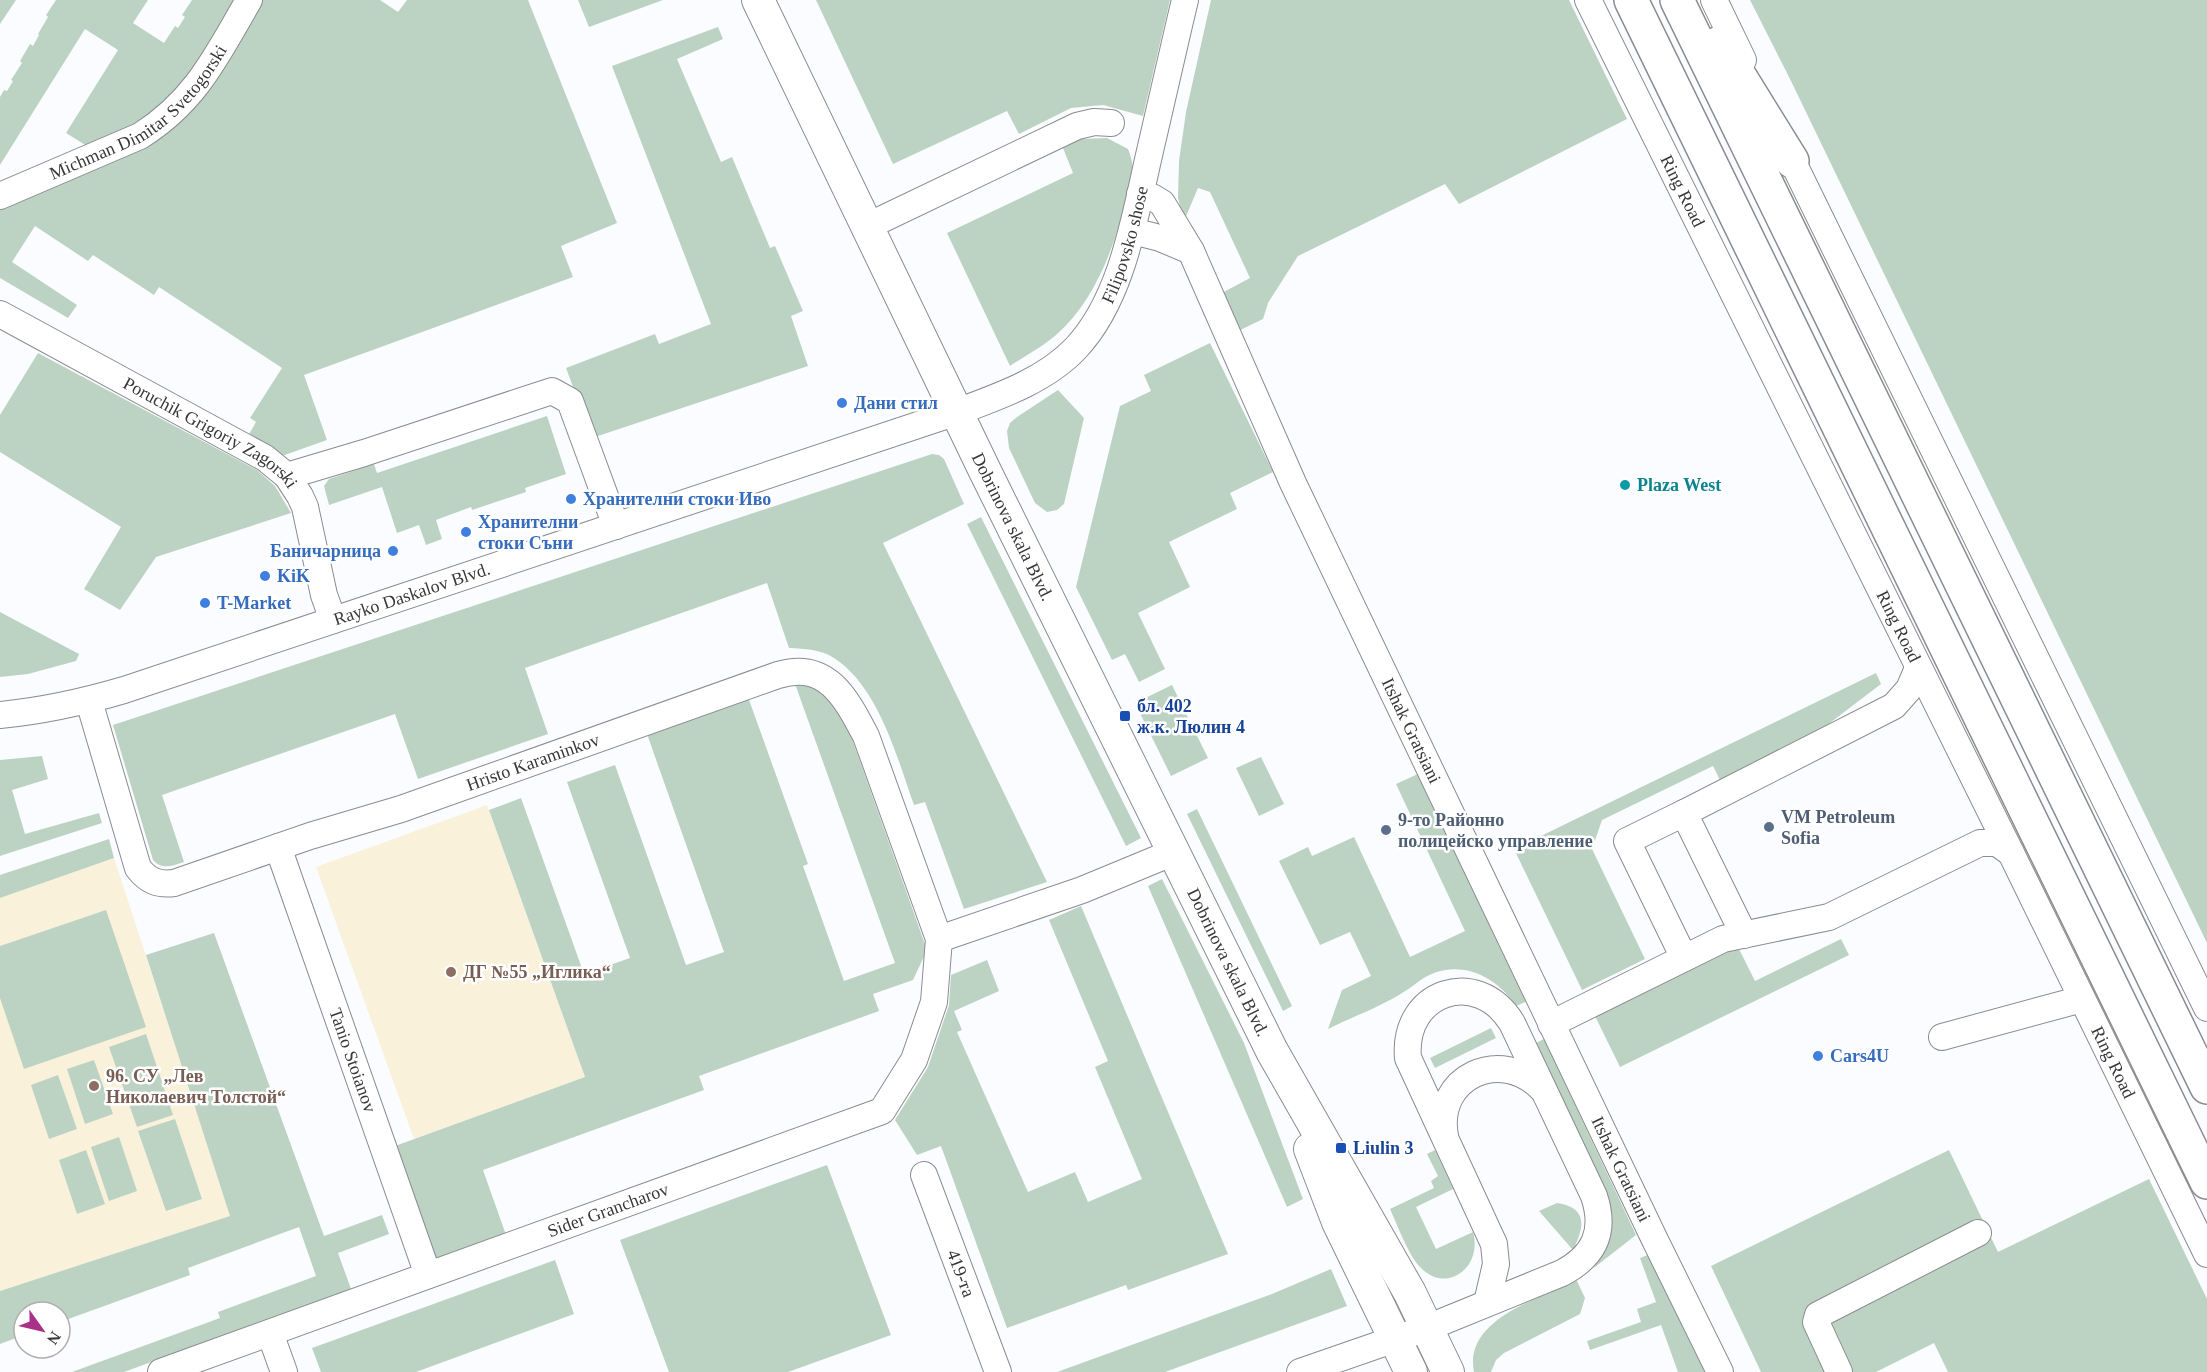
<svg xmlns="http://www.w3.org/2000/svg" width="2207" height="1372" viewBox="0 0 2207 1372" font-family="'Times New Roman',serif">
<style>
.education{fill:#faf1db}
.green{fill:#bcd3c3}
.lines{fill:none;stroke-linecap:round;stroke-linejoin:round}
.minor-casing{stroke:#8a8c91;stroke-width:28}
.major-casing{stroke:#8a8c91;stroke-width:34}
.highway-casing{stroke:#8a8c91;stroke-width:36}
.minor{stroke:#fff;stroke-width:26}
.major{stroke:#fff;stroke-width:32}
.highway{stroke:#fff;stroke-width:33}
.shop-dot{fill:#3f7fe0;stroke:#fff;stroke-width:2}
.culture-dot{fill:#0f9aa8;stroke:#fff;stroke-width:2}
.transit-dot{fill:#1a4fb4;stroke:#fff;stroke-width:2}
.service-dot{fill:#5c6f8a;stroke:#fff;stroke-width:2}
.education-dot{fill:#8d6e63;stroke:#fff;stroke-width:2}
.labels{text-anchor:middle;stroke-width:5;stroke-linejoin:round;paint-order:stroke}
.street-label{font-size:18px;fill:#37383a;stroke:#fff}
.shop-label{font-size:18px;font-weight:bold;fill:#366cbe;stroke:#fff;text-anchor:start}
.culture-label{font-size:18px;font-weight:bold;fill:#0d838f;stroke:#fff;text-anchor:start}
.transit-label{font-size:18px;font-weight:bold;fill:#164399;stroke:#fff;text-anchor:start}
.service-label{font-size:18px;font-weight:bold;fill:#4e5e75;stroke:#fff;text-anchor:start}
.education-label{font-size:18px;font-weight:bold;fill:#785e54;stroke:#fff;text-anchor:start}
</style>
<rect width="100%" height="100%" fill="#fafcff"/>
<path class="education" d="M 487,805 L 585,1077 L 414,1139 L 316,867 Z
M 114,858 L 231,1216 L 0,1291 L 0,898 Z"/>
<path class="green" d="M 0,0 L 16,0 L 0,24 Z
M 56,0 L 148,0 L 133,23 L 164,43 L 175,26 L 178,28 L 185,17 L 182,15 L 192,0 L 235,0 C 208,46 182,99 134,125 C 119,134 103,139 87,146 L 66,133 L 118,50 L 85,29 L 0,165 L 0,97 L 4,90 L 7,91 L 13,81 L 11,80 L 22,63 L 20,61 L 30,44 L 33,46 L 39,35 L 38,34 L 48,17 L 46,15 Z
M 262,0 L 380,0 L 398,12 L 407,0 L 528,0 L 617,223 L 561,246 L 573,277 L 304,375 L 327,440 L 279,457 L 247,438 L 256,422 L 250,418 L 282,368 L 159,287 L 154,295 L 93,255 L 88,261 L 35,226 L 12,262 L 77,305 L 68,318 L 0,278 L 0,207 L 216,78 Z
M 578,0 L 663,0 L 589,27 Z
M 816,0 L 1170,0 L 1143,116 L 1103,105 L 1071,108 L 1019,134 L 1007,111 L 893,164 Z
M 1211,0 L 1569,0 L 1627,119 L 1459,204 L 1445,184 L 1298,256 L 1268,303 L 1263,319 L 1236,332 L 1220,294 L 1250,278 L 1210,192 L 1198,188 L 1184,221 L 1178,198 L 1179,161 L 1186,112 Z
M 1750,0 L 2207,0 L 2207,943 L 1791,81 Z
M 718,27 L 723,39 L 677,59 L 721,162 L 732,157 L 770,248 L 775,246 L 803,311 L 791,316 L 808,366 L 592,438 L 566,368 L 655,334 L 659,344 L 711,324 L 612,66 Z
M 1107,138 L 1128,149 C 1137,170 1131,180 1125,202 C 1114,249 1094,302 1056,335 C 1042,347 1025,356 1010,366 L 947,233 L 1073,173 L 1063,148 L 1080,139 Z
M 1210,343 L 1273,472 L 1230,493 L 1237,509 L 1169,542 L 1190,587 L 1138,613 L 1165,669 L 1139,682 L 1125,654 L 1112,660 L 1076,587 L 1120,406 L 1151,391 L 1144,375 Z
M 38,353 L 257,470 L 275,486 L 291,513 L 156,557 L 120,610 L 84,589 L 121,527 L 0,452 L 0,415 Z
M 1058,390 L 1084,418 L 1064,504 L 1057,510 L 1047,512 L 1035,503 L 1009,448 L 1007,431 L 1010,423 L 1017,417 Z
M 547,416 L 566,474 L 525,488 L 526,492 L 472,510 L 471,507 L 436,520 L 442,539 L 426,545 L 419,525 L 397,533 L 382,487 L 329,505 L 324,486 L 329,479 L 374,464 L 377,473 Z
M 932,454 L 939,455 L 944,459 L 964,504 L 883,543 L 1047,882 L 964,909 L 925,802 L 914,805 C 897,758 879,687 834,658 C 820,649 805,649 789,648 L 767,583 L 525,668 L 548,734 L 418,779 L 395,714 L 162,795 L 184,862 C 172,866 162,870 153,860 L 113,725 Z
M 981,517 L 1141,838 L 1126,846 L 967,524 Z
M 0,612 L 79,654 L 76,661 L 28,674 L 0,677 Z
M 1876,673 L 1881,684 L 1797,748 L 1722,784 L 1713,766 L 1602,820 L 1592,849 L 1645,959 L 1582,990 L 1514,849 Z
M 808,680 L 839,702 L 927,950 L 913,980 L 873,994 L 879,1011 L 699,1076 L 704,1090 L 483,1170 L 506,1235 L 436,1260 L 395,1146 L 585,1077 L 489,810 L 521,798 L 584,974 L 630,958 L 567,782 L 615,765 L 686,965 L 724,952 L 647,734 L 748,697 L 808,864 L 803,866 L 844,981 L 895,963 L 794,681 Z
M 1172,685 L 1208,758 L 1171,776 L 1135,703 Z
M 42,756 L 48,779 L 12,790 L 25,834 L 99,813 L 102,823 L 0,856 L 0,760 Z
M 1261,757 L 1284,804 L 1259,816 L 1236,768 Z
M 1420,773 L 1530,1000 L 1516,1006 C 1498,979 1467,961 1434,973 C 1423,977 1416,984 1407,990 C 1383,1006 1354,1016 1328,1029 L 1342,990 L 1371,976 L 1350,932 L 1320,945 L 1279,861 L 1308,847 L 1312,856 L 1354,837 L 1410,957 L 1465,931 L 1396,784 Z
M 1197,809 L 1292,1006 L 1283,1011 L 1187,814 Z
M 109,839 L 114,858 L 0,898 L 0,875 Z
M 1162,879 L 1244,1043 L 1303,1199 L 1287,1207 L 1148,886 Z
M 1081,906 L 1228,1254 L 1128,1290 L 1126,1285 L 1007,1328 L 941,1146 L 917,1155 L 895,1120 L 928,1067 L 949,1005 L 951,975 L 987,960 L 999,991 L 954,1011 L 962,1030 L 957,1032 L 1028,1192 L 1075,1172 L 1088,1202 L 1142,1179 L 1095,1067 L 1108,1061 L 1049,920 Z
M 106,910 L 146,1027 L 24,1069 L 0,998 L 0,946 Z
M 214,933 L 324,1236 L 382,1215 L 389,1234 L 338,1253 L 351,1289 L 124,1372 L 72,1372 L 220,1318 L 218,1312 L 316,1276 L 299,1227 L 188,1268 L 190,1275 L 60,1322 L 60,1312 L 24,1312 L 24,1335 L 0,1344 L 0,1291 L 230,1216 L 146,955 Z
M 1841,939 L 1849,955 L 1620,1067 L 1595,1016 L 1738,947 L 1755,981 Z
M 1491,1028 L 1496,1038 L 1435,1068 L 1430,1058 Z
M 146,1034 L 173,1115 L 137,1127 L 109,1047 Z
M 1544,1039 L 1636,1235 L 1595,1267 L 1593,1264 C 1609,1236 1616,1222 1605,1190 L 1536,1043 Z
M 94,1060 L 113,1114 L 85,1124 L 67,1069 Z
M 58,1075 L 77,1129 L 49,1139 L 31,1085 Z
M 175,1119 L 202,1199 L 166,1211 L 138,1131 Z
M 119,1137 L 137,1191 L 109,1201 L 91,1147 Z
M 86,1150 L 105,1204 L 77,1214 L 59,1160 Z
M 1435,1150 L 1453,1189 L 1416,1207 L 1436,1249 L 1473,1232 C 1483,1268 1446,1294 1421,1268 C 1408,1255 1398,1226 1390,1209 L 1434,1188 L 1431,1181 L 1438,1176 L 1427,1154 Z
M 1949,1150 L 1998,1252 L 2149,1179 L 2207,1299 L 2207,1372 L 1948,1372 L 1934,1343 L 1876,1372 L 1761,1372 L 1711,1266 Z
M 827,1165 L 891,1335 L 788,1372 L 669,1372 L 620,1240 Z
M 1557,1203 C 1589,1208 1584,1228 1573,1250 L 1539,1211 Z
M 1650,1254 L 1705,1372 L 1678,1372 L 1661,1325 L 1590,1350 L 1587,1341 L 1641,1322 L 1637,1309 L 1656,1302 L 1640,1258 Z
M 555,1260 L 574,1314 L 416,1372 L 321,1372 L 312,1348 Z
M 1331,1269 L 1347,1306 L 1165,1372 L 1057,1372 L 1272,1294 Z
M 1577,1281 L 1585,1298 L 1580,1314 L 1504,1353 L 1496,1360 L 1491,1372 L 1474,1372 C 1463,1319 1540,1298 1577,1281 Z"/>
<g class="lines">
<g class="minor-casing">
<g id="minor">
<path id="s1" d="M 1588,0 L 2011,853 L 2207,1254"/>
<path d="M 1714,0 L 1743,60"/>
<path d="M 1784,144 L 2207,1008"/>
<path id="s2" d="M 1140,194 L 1152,197 L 1162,203 L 1191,251 L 1293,483 L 1654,1238 L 1720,1372"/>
<path id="s3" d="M 0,196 L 140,136 C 196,101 217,55 249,0"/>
<path d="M 868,226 L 1077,126 L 1094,122 L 1111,123"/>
<path d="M 1132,231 L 1160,238 L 1191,251"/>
<path id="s4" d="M 0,314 L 265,458 L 287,476 L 300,496 L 305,507 L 324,595 L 333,620"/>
<path d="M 287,476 L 364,453 L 552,391 L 570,401 L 616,526"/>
<path id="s5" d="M 89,701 L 138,868 C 148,881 158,885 174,883 L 310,836 L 401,809 L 778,675 C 827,660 846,698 866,736 L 939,939 L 934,1002 L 914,1060 L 882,1111 L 161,1372"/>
<path id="s6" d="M 0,715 C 42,711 83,702 124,690 L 957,412 C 997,397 1045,381 1076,348 C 1123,298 1135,215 1150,151 C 1162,100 1173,50 1185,0"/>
<path d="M 1684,813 L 1894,706 L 1909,689 L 1918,668"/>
<path id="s7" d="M 278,847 L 428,1275"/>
<path d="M 939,939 L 1082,890 L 1174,852"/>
<path d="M 1684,958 L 1627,841 L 1684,813 L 1744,935"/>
<path d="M 1551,1024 L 1723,939 L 1829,917 L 1980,843 L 1997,843 L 2011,853"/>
<path d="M 1942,1037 L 2082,999"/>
<path d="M 1445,1136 C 1434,1077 1501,1046 1542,1089"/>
<path id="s8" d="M 924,1175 L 998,1372"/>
<path d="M 270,1333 L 284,1372"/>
<path d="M 1300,1372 L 1427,1328 L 1562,1273 C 1594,1256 1606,1232 1594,1196 L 1512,1023 C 1477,966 1402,992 1408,1058 L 1494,1244 L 1496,1264 L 1487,1303"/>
<path d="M 1839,1372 L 1816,1322 L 1818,1315 L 1978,1233"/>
</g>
</g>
<g class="major-casing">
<g id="major">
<path id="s9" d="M 758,0 L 984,469 L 1272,1051 L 1410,1293 L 1448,1372"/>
<path d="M 1310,1149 L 1338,1222 L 1411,1372"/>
</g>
</g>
<g class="highway-casing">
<path id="highway" d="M 1631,0 L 2207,1182
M 1677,0 L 2207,1087
M 1719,43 L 1792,161"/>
</g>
<use href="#minor" class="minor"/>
<use href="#major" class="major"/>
<use href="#highway" class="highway"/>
</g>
<g class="shop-dot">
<circle cx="842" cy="403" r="6"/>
<circle cx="571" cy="499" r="6"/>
<circle cx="466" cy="532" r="6"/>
<circle cx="393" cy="551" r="6"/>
<circle cx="265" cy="576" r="6"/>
<circle cx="205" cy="603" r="6"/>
<circle cx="1818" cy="1056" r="6"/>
</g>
<circle class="culture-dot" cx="1625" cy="485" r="6"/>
<g class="transit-dot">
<rect x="1119" y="710" width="12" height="12" rx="3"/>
<rect x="1335" y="1142" width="12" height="12" rx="3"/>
</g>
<g class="service-dot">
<circle cx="1769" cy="827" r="6"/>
<circle cx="1386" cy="830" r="6"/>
</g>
<g class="education-dot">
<circle cx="451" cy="972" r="6"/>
<circle cx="94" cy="1086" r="6"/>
</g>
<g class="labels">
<g class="street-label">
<text dy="6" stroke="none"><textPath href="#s3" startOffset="165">Michman Dimitar Svetogorski</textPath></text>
<text dy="6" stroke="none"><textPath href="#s1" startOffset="213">Ring Road</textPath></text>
<text dy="6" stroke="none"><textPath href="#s6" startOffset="1257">Filipovsko shose</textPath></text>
<text dy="6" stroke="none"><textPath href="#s4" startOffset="242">Poruchik Grigoriy Zagorski</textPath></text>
<text dy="6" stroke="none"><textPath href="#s9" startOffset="585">Dobrinova skala Blvd.</textPath></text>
<text dy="6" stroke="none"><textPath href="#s6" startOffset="430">Rayko Daskalov Blvd.</textPath></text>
<text dy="6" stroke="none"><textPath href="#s1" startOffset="699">Ring Road</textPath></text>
<text dy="6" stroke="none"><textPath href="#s2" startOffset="608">Itshak Gratsiani</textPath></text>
<text dy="6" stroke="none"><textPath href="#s5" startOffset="594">Hristo Karaminkov</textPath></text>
<text dy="6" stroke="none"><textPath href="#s9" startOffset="1071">Dobrinova skala Blvd.</textPath></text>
<text dy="6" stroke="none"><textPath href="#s7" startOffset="226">Tanio Stoianov</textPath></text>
<text dy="6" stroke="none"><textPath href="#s1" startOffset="1185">Ring Road</textPath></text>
<text dy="6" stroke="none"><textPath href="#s2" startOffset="1094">Itshak Gratsiani</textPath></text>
<text transform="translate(608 1210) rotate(-20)" y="6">Sider Grancharov</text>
<text dy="6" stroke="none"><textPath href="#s8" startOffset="105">419-та</textPath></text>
</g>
<g class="shop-label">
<text x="854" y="409">Дани стил</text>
<text x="583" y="505">Хранителни стоки Иво</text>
<text x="478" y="528">Хранителни<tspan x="478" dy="21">стоки Съни</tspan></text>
<text x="381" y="557" text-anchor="end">Баничарница</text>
<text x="277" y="582">KiK</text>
<text x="217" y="609">T-Market</text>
<text x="1830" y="1062">Cars4U</text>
</g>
<g class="culture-label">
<text x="1637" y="491">Plaza West</text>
</g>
<g class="transit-label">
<text x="1137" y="712">бл. 402<tspan x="1137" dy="21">ж.к. Люлин 4</tspan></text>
<text x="1353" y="1154">Liulin 3</text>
</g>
<g class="service-label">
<text x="1781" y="823">VM Petroleum<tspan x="1781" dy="21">Sofia</tspan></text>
<text x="1398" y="826">9-то Районно<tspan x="1398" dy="21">полицейско управление</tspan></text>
</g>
<g class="education-label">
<text x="463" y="978">ДГ №55 „Иглика“</text>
<text x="106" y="1082">96. СУ „Лев<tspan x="106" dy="21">Николаевич Толстой“</tspan></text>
</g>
</g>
<g transform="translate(42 1330) rotate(124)"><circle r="28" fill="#ffffff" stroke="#afafb0" stroke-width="1.5"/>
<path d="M0-4.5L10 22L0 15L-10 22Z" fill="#aa3187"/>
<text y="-9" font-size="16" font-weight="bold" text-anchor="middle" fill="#37383a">N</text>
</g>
</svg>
